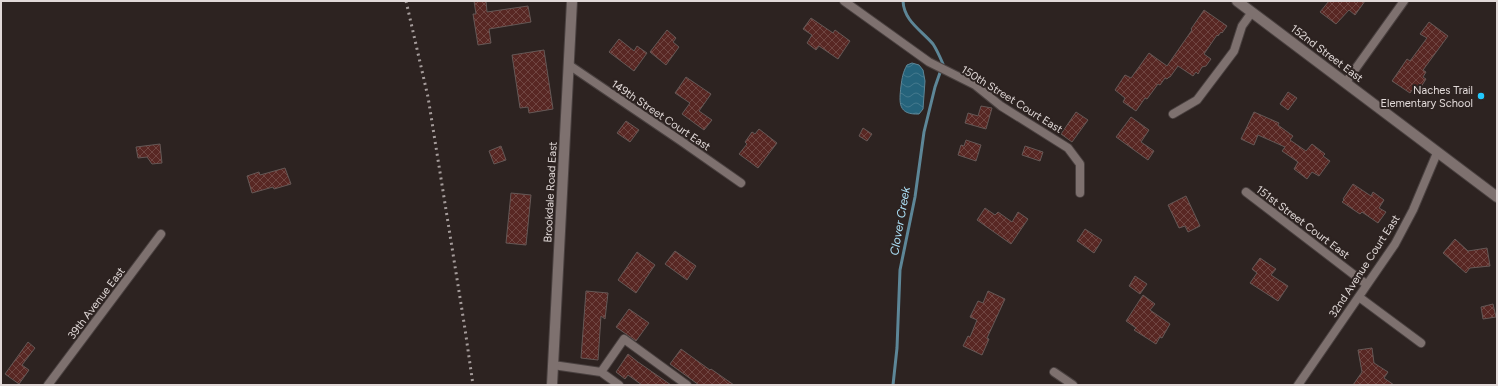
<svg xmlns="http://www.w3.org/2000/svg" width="1498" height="386" viewBox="0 0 1498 386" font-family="Figtree,sans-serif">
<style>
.water{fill:url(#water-waves);stroke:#5d8697}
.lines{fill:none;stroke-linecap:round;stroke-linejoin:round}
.stream{stroke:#5d8697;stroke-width:3}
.building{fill:url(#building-cross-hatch);stroke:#655856}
.minor-casing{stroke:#4a4140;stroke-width:10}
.secondary-casing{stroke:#4a4140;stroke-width:12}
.minor{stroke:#7e716f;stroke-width:8}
.secondary{stroke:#7e716f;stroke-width:10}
.rail{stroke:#a59c9b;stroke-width:3;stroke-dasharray:2 4;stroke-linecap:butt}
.poi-dot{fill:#22c9fe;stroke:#2d2321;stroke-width:1.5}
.labels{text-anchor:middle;stroke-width:4;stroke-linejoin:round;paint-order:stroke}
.street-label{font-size:11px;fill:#e1d9d8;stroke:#2d2321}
.poi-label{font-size:11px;fill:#e1d9d8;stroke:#2d2321;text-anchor:end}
.water-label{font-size:12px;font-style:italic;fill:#ace0f7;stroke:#2d2321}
</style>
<defs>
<pattern id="water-waves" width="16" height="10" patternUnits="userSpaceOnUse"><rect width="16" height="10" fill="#25637b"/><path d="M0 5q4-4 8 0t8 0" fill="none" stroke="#44798d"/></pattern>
<pattern id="building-cross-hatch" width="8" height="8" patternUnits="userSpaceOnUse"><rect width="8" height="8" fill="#582723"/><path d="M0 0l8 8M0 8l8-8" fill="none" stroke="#704642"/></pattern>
</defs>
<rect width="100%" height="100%" fill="#2d2321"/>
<path class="water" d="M 912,63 L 919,65 L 923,70 L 925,81 L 923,109 L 919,114 C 898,115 899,103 901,86 C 902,78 903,72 907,65 Z"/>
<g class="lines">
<path class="stream" d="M 893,385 L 897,348 L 900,270 L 915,197 L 924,132 L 935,87 L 943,64 C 940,57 937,50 933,44 C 921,30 904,21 903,1"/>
</g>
<path class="building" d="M 474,1 L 486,1 L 487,12 L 528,6 L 531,22 L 489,29 L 491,43 L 478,45 L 473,14 L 476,14 Z
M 1329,1 L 1365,1 L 1355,15 L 1349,10 L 1336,24 L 1320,12 Z
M 1204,10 L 1227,26 L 1222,33 L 1221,32 L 1218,36 L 1217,35 L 1204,54 L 1211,59 L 1206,66 L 1202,67 L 1198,74 L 1196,72 L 1193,76 L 1178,66 L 1170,77 L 1169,77 L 1167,79 L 1165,78 L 1160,85 L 1158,84 L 1147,99 L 1145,98 L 1136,111 L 1123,102 L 1125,98 L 1115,90 L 1125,75 L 1131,78 L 1149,53 L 1167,66 L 1192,30 L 1191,29 Z
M 811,18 L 833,33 L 835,30 L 850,41 L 838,59 L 819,46 L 816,50 L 807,43 L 812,35 L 803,29 Z
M 1429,22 L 1448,36 L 1423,70 L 1426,72 L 1423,77 L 1426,79 L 1417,93 L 1412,90 L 1410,93 L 1392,81 L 1407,59 L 1410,61 L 1427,38 L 1420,34 Z
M 667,30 L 676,38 L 673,42 L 679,47 L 666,65 L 650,52 Z
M 619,39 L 634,51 L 637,46 L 647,53 L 634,71 L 609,52 Z
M 544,50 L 553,109 L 529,113 L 528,107 L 520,108 L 512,55 Z
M 686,77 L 711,94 L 699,111 L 712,120 L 704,130 L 682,114 L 690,103 L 675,93 Z
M 1288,92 L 1297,98 L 1288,110 L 1280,104 Z
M 981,106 L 992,108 L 986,129 L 965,123 L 968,113 L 978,116 Z
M 1076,112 L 1088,120 L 1072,142 L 1061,134 Z
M 1254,112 L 1279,123 L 1278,125 L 1293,136 L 1290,140 L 1306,151 L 1312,144 L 1325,154 L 1323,156 L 1330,161 L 1319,176 L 1312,172 L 1307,179 L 1294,169 L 1298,162 L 1282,151 L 1285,147 L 1258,135 L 1254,145 L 1241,139 Z
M 1131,117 L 1149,130 L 1141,142 L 1154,151 L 1148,160 L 1116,137 Z
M 626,121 L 639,130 L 630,142 L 617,133 Z
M 863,128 L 872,134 L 867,141 L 859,136 Z
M 759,129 L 777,143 L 758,168 L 739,154 L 747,144 L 745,142 L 752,132 L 755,134 Z
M 966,140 L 981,145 L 976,161 L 958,155 L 961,145 L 964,146 Z
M 160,144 L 162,163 L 152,164 L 147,157 L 138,158 L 136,147 Z
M 501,146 L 506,160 L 494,164 L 489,151 Z
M 1025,146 L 1043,152 L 1040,161 L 1022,155 Z
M 285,168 L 291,184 L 274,189 L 273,187 L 252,193 L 247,176 L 259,172 L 260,175 Z
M 1353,184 L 1371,196 L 1373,192 L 1384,200 L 1379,208 L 1386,212 L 1378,223 L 1362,212 L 1360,214 L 1342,202 L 1344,200 L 1343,199 Z
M 511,193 L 531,195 L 526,245 L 506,243 Z
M 1186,196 L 1200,226 L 1188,232 L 1185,226 L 1179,228 L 1168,205 Z
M 985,208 L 995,215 L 998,212 L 1012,222 L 1018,212 L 1028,219 L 1011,244 L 977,220 Z
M 1085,229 L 1102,240 L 1094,253 L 1077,241 Z
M 1455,239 L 1468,251 L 1487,248 L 1490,266 L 1470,268 L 1466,273 L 1443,253 Z
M 675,251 L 696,266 L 687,280 L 665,264 Z
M 637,252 L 655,265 L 636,293 L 618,280 Z
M 1260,258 L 1276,269 L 1271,275 L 1288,286 L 1278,301 L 1250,283 L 1257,273 L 1252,269 Z
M 1135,276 L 1147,284 L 1140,294 L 1129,286 Z
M 586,291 L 608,293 L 605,319 L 601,316 L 598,360 L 581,358 Z
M 988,291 L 1005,299 L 987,338 L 989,339 L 982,355 L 963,346 L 968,336 L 970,337 L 977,320 L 970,317 L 978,301 L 983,303 Z
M 1143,295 L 1155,304 L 1150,310 L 1170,324 L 1162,338 L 1160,337 L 1156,344 L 1134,330 L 1136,328 L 1126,321 Z
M 1493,304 L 1496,317 L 1483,319 L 1481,307 Z
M 629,309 L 649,323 L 636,341 L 616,327 Z
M 28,342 L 35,348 L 22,365 L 29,370 L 19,384 L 5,374 Z
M 1372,348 L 1374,363 L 1388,372 L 1384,378 L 1394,385 L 1353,385 L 1362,372 L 1358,350 Z
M 681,349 L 710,370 L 711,369 L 734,385 L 699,385 L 670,364 Z
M 628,354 L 638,362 L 671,385 L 642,385 L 628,375 L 625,379 L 616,372 Z"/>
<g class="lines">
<g class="minor-casing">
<path id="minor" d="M 844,1 L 929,62 L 975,85 L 1001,106 L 1068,148 L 1080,164 L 1080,193
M 569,65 L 681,141 L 741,183
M 1346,82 L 1404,1
M 1173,114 L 1197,100 L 1234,51 L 1242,26 L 1252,12
M 1246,192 L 1366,284
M 1359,297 L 1421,343
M 553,365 L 601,372 L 619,385
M 601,372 L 624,339 L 687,385
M 1054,372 L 1073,385
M 48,385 L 161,234
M 1298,385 L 1395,244 L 1413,210 L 1437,153"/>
</g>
<g class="secondary-casing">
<path id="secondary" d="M 1237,1 L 1497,197
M 552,385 L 572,1"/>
</g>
<use href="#minor" class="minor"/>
<use href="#secondary" class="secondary"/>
<path class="rail" d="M 406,1 L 428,97 L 465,329 L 473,385"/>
</g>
<circle class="poi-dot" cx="1481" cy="96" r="4"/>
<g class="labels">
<g class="street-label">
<text transform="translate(1327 53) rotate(37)" y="4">152nd Street East</text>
<text transform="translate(1012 99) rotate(32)" y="4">150th Street Court East</text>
<text transform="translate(661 115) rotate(34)" y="4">149th Street Court East</text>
<text transform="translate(550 192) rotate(-87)" y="4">Brookdale Road East</text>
<text transform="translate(1303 222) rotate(37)" y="4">151st Street Court East</text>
<text transform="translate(1364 266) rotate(-57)" y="4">32nd Avenue Court East</text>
<text transform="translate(96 303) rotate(-53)" y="4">39th Avenue East</text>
</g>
<g class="poi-label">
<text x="1473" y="94">Naches Trail<tspan x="1473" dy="13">Elementary School</tspan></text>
</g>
<g class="water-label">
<text transform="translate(900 221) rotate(-80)" y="4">Clover Creek</text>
</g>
</g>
<rect width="1498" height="386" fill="none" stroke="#e1d9d8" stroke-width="4"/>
</svg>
